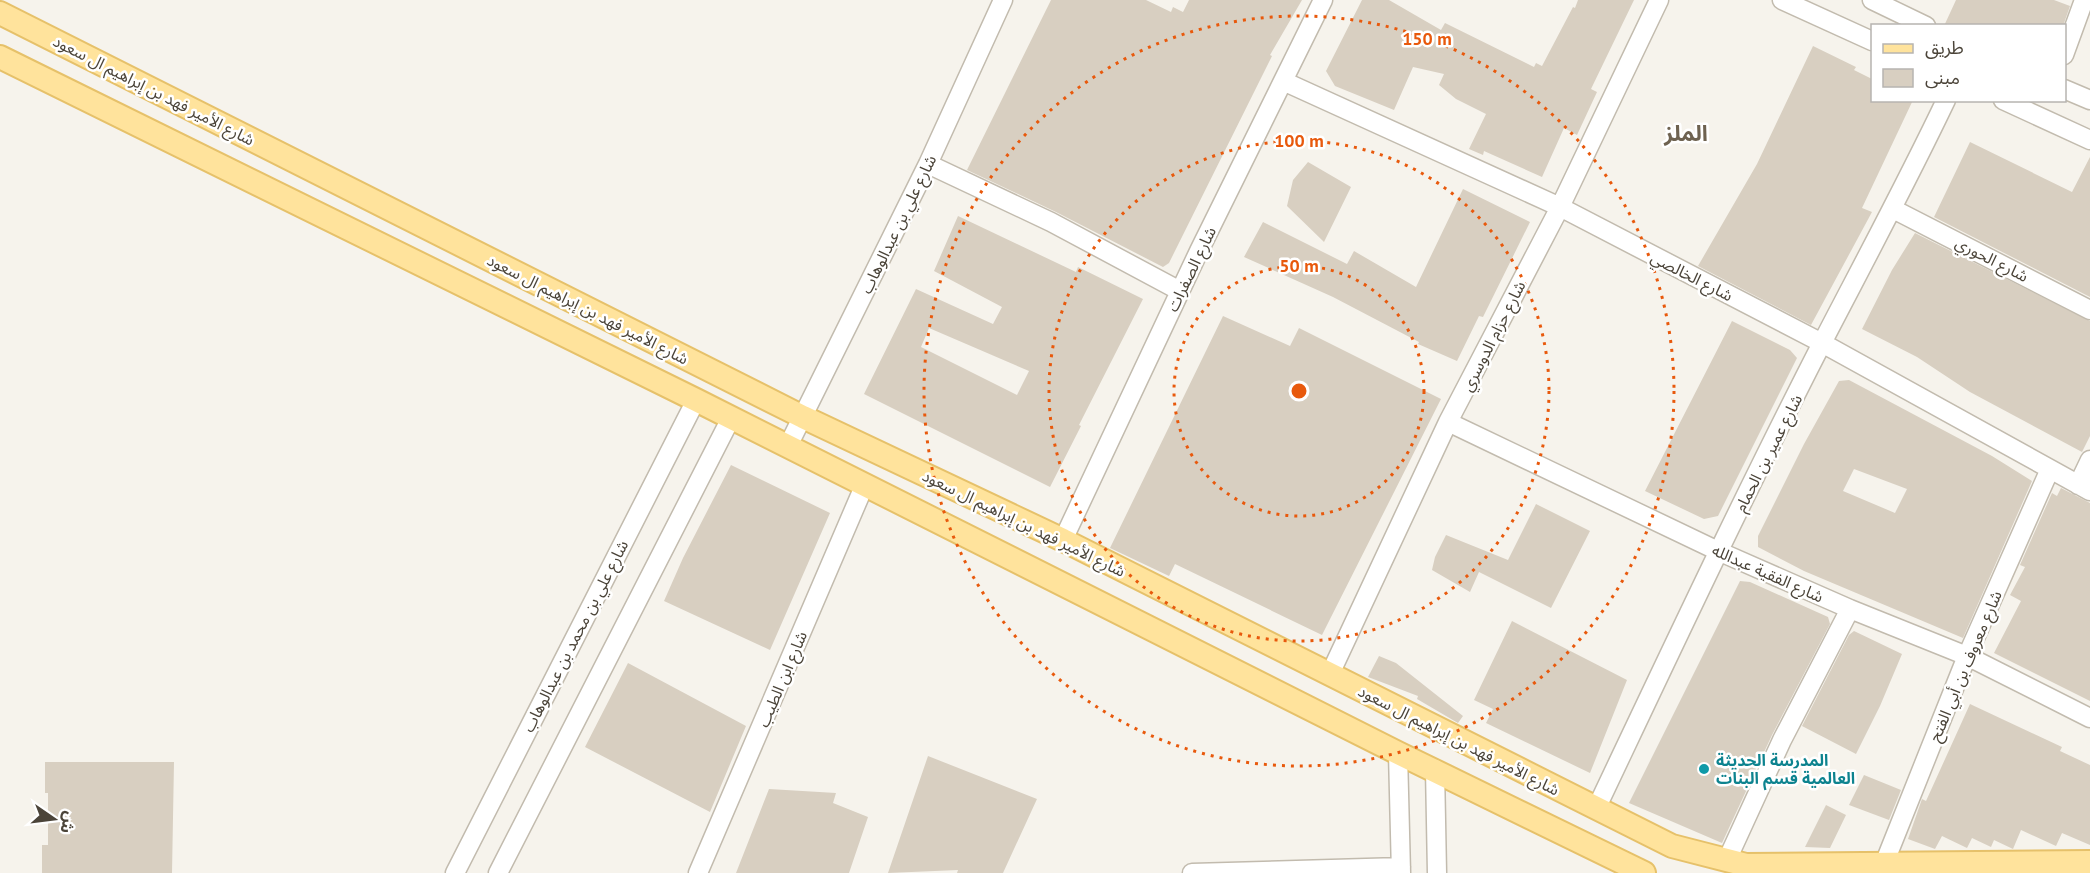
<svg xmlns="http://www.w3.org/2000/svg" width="2090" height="873" viewBox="0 0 2090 873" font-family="'PT Sans','Noto Sans Arabic',sans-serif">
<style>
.building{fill:#d8cfc1;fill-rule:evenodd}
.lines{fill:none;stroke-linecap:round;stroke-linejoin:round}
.minor-casing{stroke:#c2bbae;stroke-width:21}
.major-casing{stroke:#e6c16a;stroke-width:26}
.minor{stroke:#fff;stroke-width:18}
.major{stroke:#ffe39c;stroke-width:22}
.ring{fill:none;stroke:#e8590c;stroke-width:3;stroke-dasharray:3 6}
.culture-dot{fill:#0f9aa8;stroke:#fff;stroke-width:2}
.labels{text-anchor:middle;stroke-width:5;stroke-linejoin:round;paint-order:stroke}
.street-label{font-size:16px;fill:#4b4439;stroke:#fff}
.culture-label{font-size:16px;font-weight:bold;fill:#0d838f;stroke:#fff;text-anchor:start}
.district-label{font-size:22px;font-weight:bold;fill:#6e6250;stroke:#fff}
.centre{fill:#e8590c;stroke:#fff;stroke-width:3}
.ring-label{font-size:18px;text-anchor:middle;font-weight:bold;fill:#e8590c;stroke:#fff;stroke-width:5;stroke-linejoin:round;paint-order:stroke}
</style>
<rect width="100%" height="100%" fill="#f6f3ec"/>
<path class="building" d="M 1051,0 L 1146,0 L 1171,12 L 1173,7 L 1183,12 L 1189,0 L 1302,0 L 1270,55 L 1272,56 L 1169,263 L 1163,267 L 1056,212 L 967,170 Z
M 1362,0 L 1389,0 L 1441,30 L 1445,23 L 1534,67 L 1536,63 L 1542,66 L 1573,7 L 1575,8 L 1578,0 L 1634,0 L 1591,89 L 1597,92 L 1577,135 L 1564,128 L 1542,177 L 1484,151 L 1483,155 L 1469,149 L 1486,114 L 1456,99 L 1439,85 L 1444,74 L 1413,67 L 1394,110 L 1335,86 L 1326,71 Z
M 1956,0 L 2054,0 L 2070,6 L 2063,26 L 1944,26 Z
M 1813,46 L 1856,67 L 1854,70 L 1872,79 L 1872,100 L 1913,100 L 1862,208 L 1872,212 L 1811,325 L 1698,266 L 1757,164 Z
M 1970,142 L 2072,192 L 2090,157 L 2090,297 L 1934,217 Z
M 1308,162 L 1351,187 L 1324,242 L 1287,206 L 1293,180 Z
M 1463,189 L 1530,222 L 1483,317 L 1479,316 L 1457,361 L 1418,344 L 1419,342 L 1333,297 L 1244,257 L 1263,222 L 1347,264 L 1354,251 L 1416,287 Z
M 958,216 L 1076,272 L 1078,267 L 1143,299 L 1079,425 L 1081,426 L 1050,487 L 864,394 L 916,289 L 993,324 L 1002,307 L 934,271 ZM 929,328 L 1029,371 L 1017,395 L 921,347 Z
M 1915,233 L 2090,321 L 2090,436 L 2082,452 L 1970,392 L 1917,357 L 1862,329 L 1892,270 Z
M 1223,316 L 1290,346 L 1299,328 L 1441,399 L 1322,635 L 1175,564 L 1169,576 L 1110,548 Z
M 1732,321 L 1790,350 L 1797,358 L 1718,516 L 1704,519 L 1645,491 Z
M 1849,380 L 1992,456 L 2032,481 L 1963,638 L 1804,571 L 1758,547 L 1758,536 L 1804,444 L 1839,381 ZM 1854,469 L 1907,489 L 1895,513 L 1843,491 Z
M 731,465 L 830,513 L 770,650 L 664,601 L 683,558 Z
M 2061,488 L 2090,503 L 2090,701 L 1994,653 L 2021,601 L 2010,595 L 2025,567 L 2020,565 L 2052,493 L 2057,496 Z
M 1536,504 L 1590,531 L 1551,608 L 1479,572 L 1470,592 L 1432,570 L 1435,557 L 1446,535 L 1508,560 Z
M 1740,581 L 1750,582 L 1828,617 L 1830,624 L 1772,735 L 1722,843 L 1629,803 Z
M 1512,621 L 1627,680 L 1590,773 L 1486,723 L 1493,709 L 1474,700 Z
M 1854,631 L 1902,654 L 1880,706 L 1856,754 L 1802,726 L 1849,635 Z
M 1379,656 L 1396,663 L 1463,716 L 1458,723 L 1417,699 L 1418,696 L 1368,677 Z
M 628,663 L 746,726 L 710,812 L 585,747 Z
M 1970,704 L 2062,747 L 2060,751 L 2090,765 L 2090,845 L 2062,833 L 2056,846 L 2021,830 L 2013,849 L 1994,840 L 1991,847 L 1972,838 L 1967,848 L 1942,836 L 1935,849 L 1908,839 L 1922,799 L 1926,801 Z
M 928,756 L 1037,799 L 1003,873 L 957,873 L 958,870 L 888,873 Z
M 45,762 L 174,762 L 172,873 L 42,873 L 42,845 L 48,845 L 48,793 L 45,793 Z
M 1864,775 L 1901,790 L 1889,820 L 1849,805 Z
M 769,789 L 836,793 L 833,803 L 868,817 L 849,873 L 736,873 Z
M 1826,805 L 1846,815 L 1830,848 L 1805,847 Z"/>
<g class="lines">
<g class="minor-casing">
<path id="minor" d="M 1782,0 L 1872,41
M 1872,0 L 1926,26
M 2064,55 L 2084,0
M 1283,81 L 1560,207 L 1822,343 L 2090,491
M 2064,89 L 2090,100
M 2003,100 L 2090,140
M 928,164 L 1051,222 L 1180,291
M 1893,209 L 2090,310
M 1448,422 L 1718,551 L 1850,609 L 1967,656 L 2090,718
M 788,446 L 928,164 L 1003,0
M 2078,485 L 2090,460
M 1063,540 L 1199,251 L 1323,0
M 1330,674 L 1448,422 L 1560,207 L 1659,0
M 1398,753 L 1401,873
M 1435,769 L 1437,873
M 1596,809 C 1670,653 1743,497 1822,343 C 1864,262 1907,182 1946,100
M 1727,860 L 1782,740 L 1850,609
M 1884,864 L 1967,656 L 2050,469
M 455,873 L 696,400
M 498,873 L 731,418
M 698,873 L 865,484
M 1192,873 L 1401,867"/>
</g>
<g class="major-casing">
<path id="major" d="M 0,13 L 803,417 L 1063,540 L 1672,846 L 1746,865 L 2090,862
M 0,57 L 696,400 L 1398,753 L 1644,873"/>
</g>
<use href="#minor" class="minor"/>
<use href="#major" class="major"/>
</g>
<g class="ring">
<circle cx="1299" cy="391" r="125"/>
<circle cx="1299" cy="391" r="250"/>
<circle cx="1299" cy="391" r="375"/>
</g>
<circle class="culture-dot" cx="1704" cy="769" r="6"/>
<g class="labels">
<g class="street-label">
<text transform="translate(154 90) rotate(27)" y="6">شارع الأمير فهد بن إبراهيم ال سعود</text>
<text transform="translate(898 224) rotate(-64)" y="6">شارع علي بن عبدالوهاب</text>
<text transform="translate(1992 259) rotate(27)" y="6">شارع الحوري</text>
<text transform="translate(1191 269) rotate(-64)" y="6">شارع الصفرات</text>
<text transform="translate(1692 276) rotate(27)" y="6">شارع الخالصي</text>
<text transform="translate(588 309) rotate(27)" y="6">شارع الأمير فهد بن إبراهيم ال سعود</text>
<text transform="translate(1493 336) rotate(-63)" y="6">شارع حزام الدوسري</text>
<text transform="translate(1768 453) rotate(-63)" y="6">شارع عمير بن الحمام</text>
<text transform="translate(1024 523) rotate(26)" y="6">شارع الأمير فهد بن إبراهيم ال سعود</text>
<text transform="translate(1768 573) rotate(24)" y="6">شارع الفقية عبدالله</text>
<text transform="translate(575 636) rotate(-63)" y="6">شارع علي بن محمد بن عبدالوهاب</text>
<text transform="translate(1965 666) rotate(-67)" y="6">شارع معروف بن أبي الفتح</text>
<text transform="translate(782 679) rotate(-67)" y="6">شارع ابن الطيب</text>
<text transform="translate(1459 740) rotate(27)" y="6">شارع الأمير فهد بن إبراهيم ال سعود</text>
</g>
<g class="culture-label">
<text x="1716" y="766">المدرسة الحديثة<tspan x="1716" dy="18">العالمية قسم البنات</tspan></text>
</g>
<g class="district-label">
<text x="1686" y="141">الملز</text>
</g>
</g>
<circle cx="1299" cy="391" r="9" class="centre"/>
<g class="ring-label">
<text x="1427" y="45">150 m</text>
<text x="1299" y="147">100 m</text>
<text x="1299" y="272">50 m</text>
</g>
<rect x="1871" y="24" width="195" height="78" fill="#ffffff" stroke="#b7b4b0" stroke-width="1.5"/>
<rect x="1883" y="44" width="30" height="9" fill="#ffe39c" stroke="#b7b4b0" stroke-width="1.5"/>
<text x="1925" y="54" font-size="18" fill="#4b4439">طريق</text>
<rect x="1883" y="69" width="30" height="18" fill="#d8cfc1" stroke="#b7b4b0" stroke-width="1.5"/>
<text x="1925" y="84" font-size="18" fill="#4b4439">مبنى</text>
<g transform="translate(54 819) rotate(104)" stroke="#ffffff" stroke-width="4.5" paint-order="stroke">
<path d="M0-4.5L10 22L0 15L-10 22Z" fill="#4b4439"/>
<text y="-9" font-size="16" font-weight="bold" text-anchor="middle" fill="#4b4439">ش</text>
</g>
</svg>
